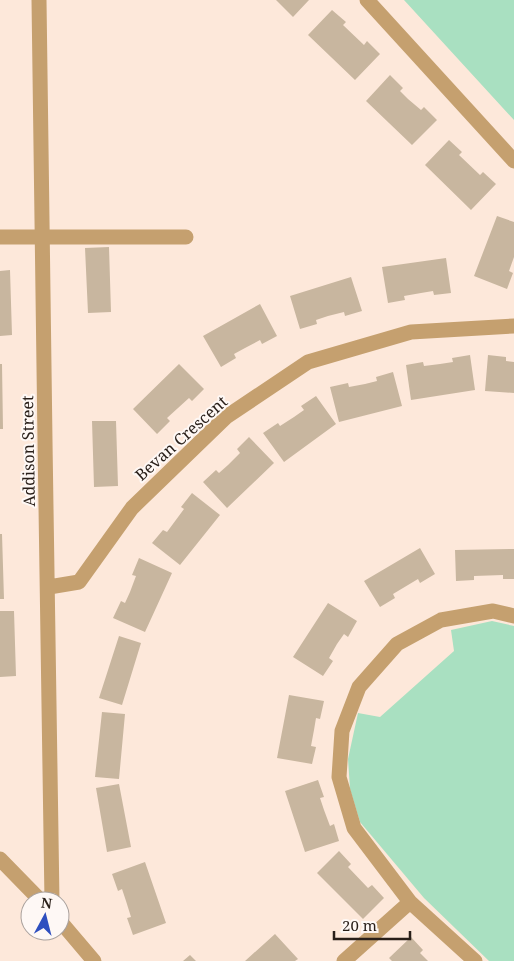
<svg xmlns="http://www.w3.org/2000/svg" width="514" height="961" viewBox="0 0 514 961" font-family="'Noto Serif',serif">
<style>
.green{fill:#a9e0c1}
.building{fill:#c8b69f}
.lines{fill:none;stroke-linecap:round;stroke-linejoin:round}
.street{stroke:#c5a06f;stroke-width:15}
.labels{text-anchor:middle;stroke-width:4;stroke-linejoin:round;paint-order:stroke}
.street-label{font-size:16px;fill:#291f19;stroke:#fef8f5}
</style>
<rect width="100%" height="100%" fill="#fde8da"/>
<path class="green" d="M 404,0 L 514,0 L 514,120 Z
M 492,621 L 514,626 L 514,961 L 489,961 L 424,898 L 360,822 L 350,789 L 348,759 L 358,713 L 380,717 L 454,651 L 451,630 Z"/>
<path class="building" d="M 276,0 L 309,0 L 293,17 Z
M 332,10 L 346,22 L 343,25 L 364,45 L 367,41 L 380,54 L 355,80 L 308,35 Z
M 390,75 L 403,88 L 400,91 L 408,99 L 421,110 L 424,107 L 437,120 L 412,145 L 366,101 Z
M 449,140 L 462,152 L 459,155 L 480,175 L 483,172 L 496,184 L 471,210 L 425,165 Z
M 497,216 L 514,222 L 514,257 L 509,271 L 513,273 L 507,289 L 474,276 Z
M 109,247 L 111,312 L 88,313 L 85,248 Z
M 446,258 L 451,293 L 434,295 L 433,291 L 421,293 L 404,296 L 405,300 L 388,303 L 382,267 Z
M 10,270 L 12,335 L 0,336 L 0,271 Z
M 351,277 L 362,311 L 345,316 L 344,312 L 328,316 L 316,320 L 317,324 L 300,329 L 290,296 Z
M 260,304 L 277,336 L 262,344 L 260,340 L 245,348 L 234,354 L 236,358 L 221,367 L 203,336 Z
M 470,355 L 475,390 L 411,400 L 406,365 L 423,362 L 424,366 L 440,364 L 453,362 L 452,358 Z
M 488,355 L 506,357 L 506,361 L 514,362 L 514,393 L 485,391 Z
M 0,364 L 2,364 L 3,429 L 0,429 Z
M 179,364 L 204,389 L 192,401 L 189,398 L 167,418 L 170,421 L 157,434 L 133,409 Z
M 393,372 L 402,406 L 339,422 L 330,387 L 348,383 L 349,387 L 365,384 L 377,381 L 376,377 Z
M 316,396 L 336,424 L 284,462 L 263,433 L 278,423 L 280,426 L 294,417 L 304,410 L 301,406 Z
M 92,421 L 116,421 L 118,486 L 94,487 Z
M 249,437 L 274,463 L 227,508 L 203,482 L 216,470 L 219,473 L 228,465 L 240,453 L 237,449 Z
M 192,493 L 220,515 L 180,565 L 152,543 L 163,530 L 167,532 L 184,509 L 181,507 Z
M 0,534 L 2,534 L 4,599 L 0,599 Z
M 420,548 L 435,574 L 420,583 L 418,579 L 393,594 L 395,598 L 380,607 L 364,581 Z
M 514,549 L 514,579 L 503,579 L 503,575 L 474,576 L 474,580 L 456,581 L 455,550 Z
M 139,558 L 172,573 L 145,632 L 113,618 L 121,601 L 125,603 L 130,592 L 136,576 L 132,575 Z
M 328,603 L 357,621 L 348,637 L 344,634 L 337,644 L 329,658 L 333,661 L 323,676 L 293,657 Z
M 0,611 L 14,611 L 16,676 L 0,677 Z
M 119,636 L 141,643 L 122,705 L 99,698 Z
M 289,695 L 324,701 L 320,719 L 316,718 L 314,730 L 311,746 L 316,747 L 312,764 L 277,758 Z
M 102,712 L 125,714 L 119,779 L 95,777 Z
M 318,780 L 324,797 L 320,798 L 324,810 L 330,826 L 334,824 L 339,841 L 305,852 L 285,791 Z
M 119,784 L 131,847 L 107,852 L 96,788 Z
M 339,851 L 351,864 L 348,867 L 368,888 L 372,885 L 384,898 L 363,919 L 317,873 Z
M 145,862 L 166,923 L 133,935 L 127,918 L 131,917 L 126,901 L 122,889 L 118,891 L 112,874 Z
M 275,934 L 298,959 L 295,961 L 245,961 Z
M 411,937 L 423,950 L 420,953 L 428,961 L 392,961 L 389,958 Z
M 190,955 L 196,961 L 183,961 Z"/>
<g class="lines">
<path class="street" d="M 39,0 C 41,300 49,601 52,901
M 367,0 L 514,161
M 0,237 L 186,237
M 49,587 L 79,582 L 132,508 L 226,417 L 308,362 L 411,332 L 514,326
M 0,859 L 41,901
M 60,921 L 94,961
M 344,961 L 410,902
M 475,961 L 410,902 L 354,828 L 339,777 L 342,731 L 359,687 L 397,644 L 441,620 L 493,611 L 514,616"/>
</g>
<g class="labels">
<g class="street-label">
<text transform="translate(181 438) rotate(-42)" y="6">Bevan Crescent</text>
<text transform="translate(28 451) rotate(-91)" y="6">Addison Street</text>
</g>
</g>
<g transform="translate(45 916) rotate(7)"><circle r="24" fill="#fef8f5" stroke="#a9a19d"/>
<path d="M0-4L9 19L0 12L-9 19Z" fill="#2e4fbf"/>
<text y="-8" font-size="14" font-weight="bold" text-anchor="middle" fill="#291f19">N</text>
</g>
<path d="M334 931v8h76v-8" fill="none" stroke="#291f19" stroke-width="2.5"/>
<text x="342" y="931" font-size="15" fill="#291f19" stroke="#fef8f5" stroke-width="4" paint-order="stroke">20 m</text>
</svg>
